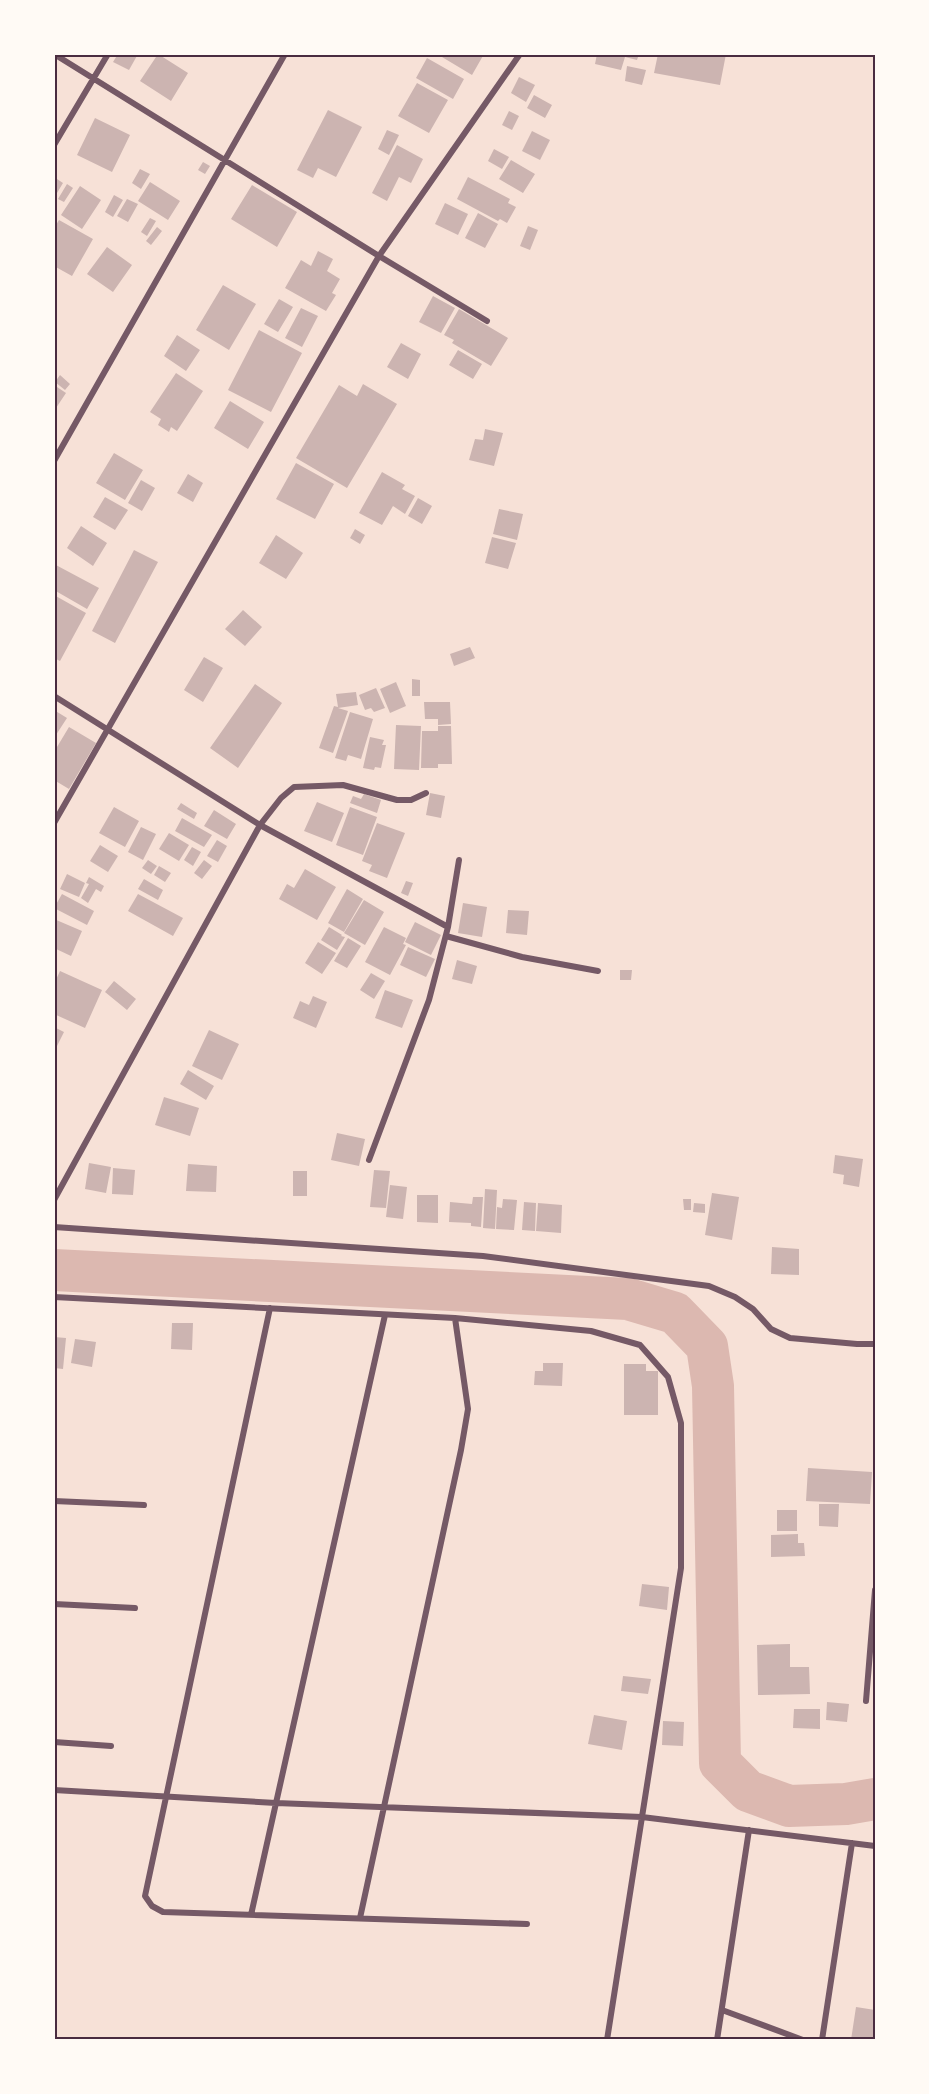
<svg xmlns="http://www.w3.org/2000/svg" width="929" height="2094" viewBox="0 0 929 2094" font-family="Montserrat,sans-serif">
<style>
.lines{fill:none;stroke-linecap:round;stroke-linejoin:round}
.river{stroke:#dcb8b0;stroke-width:42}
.building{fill:#ccb4b1}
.minor{stroke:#755966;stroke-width:6}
.neatline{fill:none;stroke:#4a2c40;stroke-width:2}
</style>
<rect width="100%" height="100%" fill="#f7e1d7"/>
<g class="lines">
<path class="river" d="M 54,1270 L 628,1299 L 675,1313 L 707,1346 L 713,1386 L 720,1763 L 748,1791 L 789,1806 L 846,1804 L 875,1799"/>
</g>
<path class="building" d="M 118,54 L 138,54 L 129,70 L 113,62 Z
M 158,54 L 188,73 L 171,101 L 140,81 Z
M 437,54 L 484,54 L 472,75 Z
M 597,54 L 639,54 L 637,60 L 625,57 L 621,70 L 595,64 Z
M 658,54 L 726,54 L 720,85 L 654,73 Z
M 427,58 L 464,79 L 453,99 L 416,78 Z
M 627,66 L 646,70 L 642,85 L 625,81 Z
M 519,77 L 535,85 L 526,102 L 511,93 Z
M 417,83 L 448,100 L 429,133 L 398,116 Z
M 534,95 L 552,105 L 545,118 L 527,108 Z
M 328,110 L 362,127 L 336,177 L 318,168 L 313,178 L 297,170 Z
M 509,111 L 519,116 L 512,130 L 502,125 Z
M 95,118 L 130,135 L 112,172 L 77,155 Z
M 387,130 L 399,135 L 389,155 L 378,149 Z
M 532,131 L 550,140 L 540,160 L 522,151 Z
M 397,145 L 423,159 L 411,183 L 399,177 L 387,201 L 372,193 Z
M 494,149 L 509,157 L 502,169 L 488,161 Z
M 511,160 L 535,174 L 523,193 L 499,179 Z
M 203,162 L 210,166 L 205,174 L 198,170 Z
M 140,169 L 150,174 L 141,189 L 132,183 Z
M 54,177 L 63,183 L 54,198 Z
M 468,177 L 510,199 L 508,203 L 516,207 L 507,223 L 500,219 L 498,221 L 457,199 Z
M 150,182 L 180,201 L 168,220 L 138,201 Z
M 67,184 L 73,188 L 64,202 L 58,199 Z
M 252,185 L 297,212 L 277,247 L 231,219 Z
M 80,186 L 101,200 L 82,229 L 61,215 Z
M 114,195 L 123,200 L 113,217 L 105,212 Z
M 127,199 L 138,204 L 128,222 L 117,216 Z
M 445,203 L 468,214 L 458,235 L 435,224 Z
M 478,213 L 498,224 L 485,248 L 465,238 Z
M 150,218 L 156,221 L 147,236 L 141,232 Z
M 59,220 L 93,239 L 72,276 L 54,266 L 54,225 L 56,225 Z
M 528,226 L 538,230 L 530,250 L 520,246 Z
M 157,227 L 162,231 L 151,245 L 146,241 Z
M 107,247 L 132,265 L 113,292 L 87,274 Z
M 318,251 L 333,259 L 327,271 L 340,279 L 332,293 L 336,295 L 326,311 L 285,288 L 301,260 L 311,266 Z
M 223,285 L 256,304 L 229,350 L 196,330 Z
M 433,296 L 455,308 L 441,333 L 419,322 Z
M 279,299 L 293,307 L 278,332 L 264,324 Z
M 301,308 L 318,316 L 302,347 L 285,338 Z
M 459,309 L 508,338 L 491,366 L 452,343 L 454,340 L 444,335 Z
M 259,330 L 302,353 L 271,412 L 228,390 Z
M 177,335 L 200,350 L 186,371 L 164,356 Z
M 401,343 L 421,354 L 408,379 L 387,367 Z
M 458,350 L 482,364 L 473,379 L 449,365 Z
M 176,373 L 203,391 L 177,431 L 171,427 L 169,432 L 158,425 L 161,419 L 150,412 Z
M 60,375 L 70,384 L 65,390 L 55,382 Z
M 363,384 L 397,404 L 347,488 L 296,458 L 339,385 L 357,396 Z
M 54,385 L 66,393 L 54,411 Z
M 230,401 L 264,422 L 248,449 L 214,428 Z
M 485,429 L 503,433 L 494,466 L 469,460 L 475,439 L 483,440 Z
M 114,453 L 143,470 L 125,500 L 96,483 Z
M 296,463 L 334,484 L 315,519 L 276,499 Z
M 382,472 L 405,485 L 402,489 L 415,496 L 405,514 L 393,506 L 382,525 L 359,513 Z
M 188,474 L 203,483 L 193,502 L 177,493 Z
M 141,480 L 155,488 L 142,511 L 128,503 Z
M 105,497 L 128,510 L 115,530 L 93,517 Z
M 418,498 L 432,506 L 422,524 L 408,516 Z
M 499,509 L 523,514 L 517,540 L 493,534 Z
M 81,526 L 107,543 L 93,566 L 67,548 Z
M 355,529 L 365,535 L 360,544 L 350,538 Z
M 276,535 L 303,553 L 286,579 L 259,563 Z
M 492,537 L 516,543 L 508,569 L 485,563 Z
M 134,550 L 158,562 L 115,643 L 92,631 Z
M 54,564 L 99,588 L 87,609 L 54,590 Z
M 54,595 L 86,613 L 60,661 L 54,658 Z
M 243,610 L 262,627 L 245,646 L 225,629 Z
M 470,647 L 475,658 L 454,666 L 450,654 Z
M 204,657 L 223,668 L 203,702 L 184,690 Z
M 412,679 L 420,680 L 420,696 L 412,696 Z
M 396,682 L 406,706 L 390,713 L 380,689 Z
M 255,684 L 282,703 L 238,768 L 210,748 Z
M 376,688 L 385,708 L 374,712 L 371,708 L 365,710 L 359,695 Z
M 356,692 L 358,705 L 338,708 L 348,711 L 333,753 L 319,748 L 334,706 L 338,707 L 336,694 Z
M 424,702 L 450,702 L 451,724 L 438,725 L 438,719 L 425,719 Z
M 54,710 L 67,718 L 54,738 Z
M 350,712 L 373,719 L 361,759 L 348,755 L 346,761 L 335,758 Z
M 396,725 L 421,726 L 419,770 L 394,769 Z
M 438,726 L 451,726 L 452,764 L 438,764 L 438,768 L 421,768 L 422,731 L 438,731 Z
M 69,727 L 96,743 L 69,789 L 54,780 L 54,752 Z
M 370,737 L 384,740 L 382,745 L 386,745 L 381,768 L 375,767 L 374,770 L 363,768 Z
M 430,793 L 445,796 L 441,818 L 426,815 Z
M 364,794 L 381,800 L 377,813 L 350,803 L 353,796 L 361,799 Z
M 317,802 L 344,813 L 332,842 L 304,831 Z
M 181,803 L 197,813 L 194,819 L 177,809 Z
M 114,807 L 139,821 L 125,847 L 99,833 Z
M 350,807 L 377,817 L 363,855 L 336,845 Z
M 214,810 L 236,824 L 227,839 L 204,826 Z
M 182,818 L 212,835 L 204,847 L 175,831 Z
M 377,823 L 405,833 L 387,878 L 369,871 L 372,865 L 362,861 Z
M 141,827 L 156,834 L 143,860 L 128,852 Z
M 169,833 L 189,845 L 179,861 L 159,849 Z
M 217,840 L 227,846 L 218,862 L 207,856 Z
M 100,845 L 118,856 L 108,872 L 90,861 Z
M 192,847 L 201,852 L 193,866 L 184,860 Z
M 148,860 L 157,866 L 151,874 L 142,868 Z
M 204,860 L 212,866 L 202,879 L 194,873 Z
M 159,866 L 171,873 L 165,882 L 154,875 Z
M 305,869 L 336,887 L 317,920 L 279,899 L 287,884 L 294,888 Z
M 67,874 L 85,883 L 79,897 L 60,889 Z
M 89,877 L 104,886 L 101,892 L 96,889 L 88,903 L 81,898 L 89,884 L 86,883 Z
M 144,879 L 163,890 L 158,900 L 138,889 Z
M 406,881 L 413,883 L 408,896 L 401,893 Z
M 347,889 L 363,899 L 344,932 L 328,923 Z
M 62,894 L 94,911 L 87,925 L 54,908 Z
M 138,894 L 183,918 L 173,936 L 128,911 Z
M 364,900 L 384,912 L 365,945 L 344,933 Z
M 463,903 L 487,907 L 482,937 L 458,933 Z
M 508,910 L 529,911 L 527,935 L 506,933 Z
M 54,919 L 82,931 L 71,956 L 54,948 Z
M 415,922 L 441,935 L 431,955 L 405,942 Z
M 329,927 L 342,935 L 341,936 L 345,937 L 337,950 L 321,940 Z
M 384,927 L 406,938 L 403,944 L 406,945 L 390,975 L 365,962 Z
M 348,938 L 361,946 L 347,968 L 334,961 Z
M 318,942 L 336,953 L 322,974 L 305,963 Z
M 408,947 L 435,959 L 426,977 L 400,965 Z
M 457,960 L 477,966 L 472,984 L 452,979 Z
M 620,970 L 632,970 L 631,980 L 620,980 Z
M 60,971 L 102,990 L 85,1028 L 54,1014 L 54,984 Z
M 371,973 L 385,981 L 374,999 L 360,990 Z
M 114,981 L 136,999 L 127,1010 L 105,992 Z
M 385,990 L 413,1000 L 402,1028 L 375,1018 Z
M 313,996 L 327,1002 L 316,1028 L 293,1018 L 300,1001 L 309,1005 Z
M 54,1027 L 64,1032 L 54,1052 Z
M 209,1030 L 239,1044 L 222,1080 L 192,1066 Z
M 188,1070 L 214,1086 L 206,1100 L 180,1084 Z
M 164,1097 L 199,1108 L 190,1136 L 155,1125 Z
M 337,1133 L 365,1139 L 359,1166 L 331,1160 Z
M 835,1155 L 863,1159 L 859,1187 L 843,1184 L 844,1175 L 833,1173 Z
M 89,1163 L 111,1167 L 106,1193 L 85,1189 Z
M 188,1164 L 217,1166 L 216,1192 L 186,1191 Z
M 113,1168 L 135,1170 L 133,1195 L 112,1194 Z
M 374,1170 L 390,1171 L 386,1208 L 370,1207 Z
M 293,1171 L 307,1171 L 307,1196 L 293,1196 Z
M 390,1185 L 407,1187 L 403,1219 L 386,1217 Z
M 485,1189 L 497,1190 L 495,1229 L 483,1228 Z
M 712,1193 L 739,1197 L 732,1240 L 705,1235 Z
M 417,1195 L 438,1195 L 438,1223 L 417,1222 Z
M 473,1197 L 483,1197 L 481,1227 L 471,1226 L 471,1223 L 449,1222 L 450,1202 L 472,1204 Z
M 503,1199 L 517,1200 L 514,1230 L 496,1229 L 497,1207 L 502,1208 Z
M 683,1199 L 691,1199 L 691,1210 L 684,1210 Z
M 524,1202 L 536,1203 L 535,1231 L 522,1230 Z
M 538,1203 L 562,1205 L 561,1233 L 536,1231 Z
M 694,1203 L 705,1204 L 705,1213 L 693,1212 Z
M 772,1247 L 799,1249 L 799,1275 L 771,1274 Z
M 172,1323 L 193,1323 L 192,1350 L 171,1349 Z
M 54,1337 L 66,1338 L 63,1369 L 54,1368 Z
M 75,1339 L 96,1342 L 92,1367 L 71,1363 Z
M 543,1363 L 563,1363 L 562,1386 L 534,1385 L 535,1371 L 543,1371 Z
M 624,1364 L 646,1364 L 646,1371 L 658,1371 L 658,1415 L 624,1415 Z
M 808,1468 L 872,1472 L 870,1504 L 806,1501 Z
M 819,1504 L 839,1504 L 838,1527 L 819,1526 Z
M 777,1510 L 797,1510 L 797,1531 L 777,1531 Z
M 798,1534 L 798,1543 L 804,1543 L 805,1556 L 771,1557 L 771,1535 Z
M 642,1584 L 669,1587 L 667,1610 L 639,1606 Z
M 790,1644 L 790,1667 L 809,1667 L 810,1694 L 758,1695 L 757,1645 Z
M 623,1676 L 651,1679 L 648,1694 L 621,1691 Z
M 827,1702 L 849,1704 L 847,1722 L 826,1720 Z
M 794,1709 L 820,1709 L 820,1729 L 793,1728 Z
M 594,1715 L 627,1721 L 622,1750 L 588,1744 Z
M 663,1721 L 684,1722 L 683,1746 L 662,1745 Z
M 856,2007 L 875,2010 L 875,2040 L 851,2040 Z"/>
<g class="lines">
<path class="minor" d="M 54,54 L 379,256 L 487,321
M 54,145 L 108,54
M 54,461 L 285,54
M 54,696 L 260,825 L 448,927
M 54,823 L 379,256 L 520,54
M 446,936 L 522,957 L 598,971
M 369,1160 L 429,1000 L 448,927 L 459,860
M 54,1200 L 260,825 L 281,798 L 294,787 L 343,785 L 397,800 L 411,800 L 426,793
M 54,1227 L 483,1256 L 709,1286 L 735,1297 L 753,1309 L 771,1329 L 790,1338 L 857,1344 L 875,1344
M 54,1297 L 455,1318 L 591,1331 L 640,1345 L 668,1377 L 681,1423 L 681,1568 L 642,1817 L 875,1846
M 270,1308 L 145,1896 L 152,1906 L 163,1912 L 527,1924
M 54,1501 L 144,1505
M 54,1604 L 135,1608
M 866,1701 L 875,1590
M 54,1742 L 111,1746
M 54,1790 L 276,1803 L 642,1817 L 607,2040
M 251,1915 L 385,1315
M 360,1918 L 461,1450 L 468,1409 L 455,1318
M 722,2010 L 803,2040
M 717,2040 L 749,1830
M 822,2040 L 852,1843"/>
</g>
<rect width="929" height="2094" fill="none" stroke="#fffaf5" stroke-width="111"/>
<rect x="56" y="56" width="818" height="1982" class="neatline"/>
</svg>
